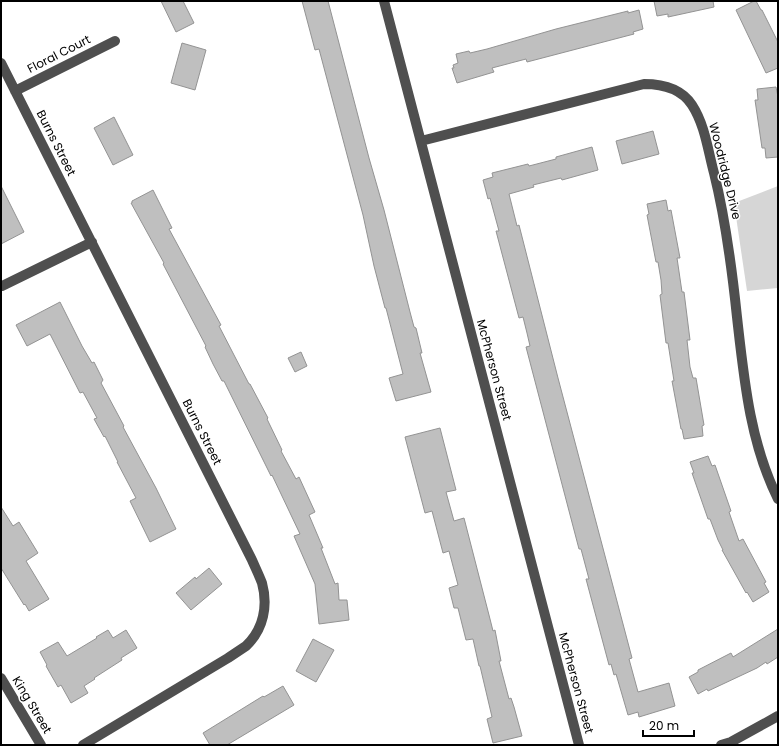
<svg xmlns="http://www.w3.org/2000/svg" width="779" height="746" viewBox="0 0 779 746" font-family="Poppins,sans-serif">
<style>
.green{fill:#d6d6d6}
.building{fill:#bfbfbf;stroke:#939393}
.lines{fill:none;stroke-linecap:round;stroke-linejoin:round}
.minor{stroke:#4f4f4f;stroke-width:10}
.labels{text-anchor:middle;stroke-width:3;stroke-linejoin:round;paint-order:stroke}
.street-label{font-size:12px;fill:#000;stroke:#fff}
</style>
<rect width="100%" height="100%" fill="#fff"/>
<path class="green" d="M 778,186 L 778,288 L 747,291 L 734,203 Z"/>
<path class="building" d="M 161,1 L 183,1 L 194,23 L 176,32 Z
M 302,1 L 328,1 L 369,158 L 384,210 L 410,312 L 414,327 L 416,328 L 422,353 L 420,353 L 431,392 L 396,401 L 389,378 L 403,374 L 386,308 L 385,308 L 374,266 L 363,215 L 319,49 L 315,50 Z
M 654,1 L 713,1 L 714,7 L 668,17 L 668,14 L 657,16 Z
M 754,1 L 756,1 L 761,10 L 762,10 L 778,42 L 778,68 L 766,73 L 736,10 Z
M 639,10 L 643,29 L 633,32 L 634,34 L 527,62 L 526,59 L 492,68 L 494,72 L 457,83 L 452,68 L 454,68 L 453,65 L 458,63 L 456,54 L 469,51 L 470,53 L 487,49 L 556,29 L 628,11 L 628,13 Z
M 182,43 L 206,50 L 195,90 L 171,83 Z
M 776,87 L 778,97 L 778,157 L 766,158 L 765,148 L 762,148 L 755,100 L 758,100 L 757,89 Z
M 114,117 L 133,155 L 113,165 L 94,128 Z
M 653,131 L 659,154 L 622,164 L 616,141 Z
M 592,147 L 598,170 L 562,180 L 561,178 L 533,185 L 534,187 L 509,194 L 517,226 L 519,225 L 558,378 L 632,658 L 629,659 L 638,692 L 669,683 L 675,706 L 639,717 L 638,712 L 628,715 L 616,674 L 614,675 L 611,664 L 609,665 L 586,579 L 589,579 L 581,549 L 579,549 L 526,347 L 530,346 L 527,333 L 523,317 L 519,318 L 496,231 L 499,231 L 490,198 L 488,199 L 483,180 L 493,177 L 492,173 L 528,164 L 529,166 L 556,159 L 556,157 Z
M 1,186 L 24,232 L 1,244 Z
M 153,190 L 172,228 L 169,229 L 221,325 L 219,326 L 249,384 L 250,384 L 268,418 L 267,419 L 282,450 L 281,451 L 296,479 L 299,477 L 315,512 L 309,515 L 323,548 L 321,548 L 335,584 L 338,583 L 339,600 L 347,600 L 349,620 L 319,624 L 315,584 L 294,536 L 300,534 L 272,475 L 271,476 L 224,381 L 222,381 L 213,364 L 205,347 L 206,346 L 163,264 L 164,263 L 131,203 L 132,203 L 132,201 Z
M 666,200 L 668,211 L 671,210 L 680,258 L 677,258 L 682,292 L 684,292 L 690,340 L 687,340 L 690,367 L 693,378 L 696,378 L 704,425 L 702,426 L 703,436 L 684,439 L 682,429 L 681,429 L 672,381 L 674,381 L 668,343 L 666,343 L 660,295 L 662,294 L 661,280 L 658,262 L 656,262 L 647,215 L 649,214 L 647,204 Z
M 60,302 L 82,346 L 92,363 L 94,362 L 103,380 L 101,383 L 124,426 L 123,427 L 156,488 L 176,529 L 150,542 L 130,501 L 136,498 L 117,462 L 118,462 L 105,436 L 104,437 L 94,419 L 97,418 L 83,392 L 80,393 L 50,334 L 27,346 L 16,325 Z
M 301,352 L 307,366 L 295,372 L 288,358 Z
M 440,428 L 456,490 L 446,492 L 454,521 L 464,518 L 490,619 L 493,631 L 495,630 L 501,661 L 499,661 L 509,699 L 511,698 L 514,707 L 522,736 L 493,743 L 487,719 L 492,717 L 480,666 L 479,666 L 473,639 L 466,640 L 458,608 L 454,608 L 449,588 L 458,585 L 449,551 L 443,553 L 432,511 L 425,513 L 405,437 Z
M 708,456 L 712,466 L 715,465 L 731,511 L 729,512 L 739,541 L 743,539 L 766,582 L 764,583 L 769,592 L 753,602 L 747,592 L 746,593 L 722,550 L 723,550 L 718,540 L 710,519 L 708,519 L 692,473 L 694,473 L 690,462 Z
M 1,507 L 13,526 L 19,522 L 38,553 L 26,561 L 49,599 L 29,611 L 25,604 L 24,605 L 1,568 Z
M 209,568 L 222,584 L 191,610 L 176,593 L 195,577 L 196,579 Z
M 778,629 L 778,657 L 767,664 L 766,662 L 757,668 L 708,691 L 707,689 L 698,694 L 689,677 L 698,672 L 698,670 L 731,653 L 733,657 Z
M 108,630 L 113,638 L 126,630 L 137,648 L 121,658 L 122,660 L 94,678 L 95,679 L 84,686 L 88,693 L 71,703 L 61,685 L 58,687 L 46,666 L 47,665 L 40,652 L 58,642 L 67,656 L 97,638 L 96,637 Z
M 313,639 L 334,650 L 316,682 L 296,671 Z
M 283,686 L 294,705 L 227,745 L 210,745 L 203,733 L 263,696 L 264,697 Z"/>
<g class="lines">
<path class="minor" d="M 384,1 L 579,745
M 1,63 L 252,560 C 255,567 259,575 262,583 C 268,605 264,629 246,646 C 240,650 234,654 228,658 L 83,745
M 15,91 L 115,41
M 421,141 L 644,84 C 662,84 681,88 692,105 C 705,125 708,151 714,173 C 726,221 732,269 737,317 C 744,379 750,443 778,499
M 2,286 L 92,242
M 1,678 L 41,745
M 721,745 L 731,742 L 778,716"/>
</g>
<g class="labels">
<g class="street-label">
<text transform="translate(59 54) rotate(-27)" y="4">Floral Court</text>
<text transform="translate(56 143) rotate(63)" y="4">Burns Street</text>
<text transform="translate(725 171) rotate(76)" y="4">Woodridge Drive</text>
<text transform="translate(494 370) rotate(75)" y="4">McPherson Street</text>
<text transform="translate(202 432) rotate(63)" y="4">Burns Street</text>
<text transform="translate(576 683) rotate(75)" y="4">McPherson Street</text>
<text transform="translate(32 705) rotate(59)" y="4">King Street</text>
</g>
</g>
<rect width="779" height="746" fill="none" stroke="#000000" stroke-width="4"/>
<path d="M643 730v6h51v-6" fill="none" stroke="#000000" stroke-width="2"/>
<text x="649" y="730" font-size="12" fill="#000000" stroke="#ffffff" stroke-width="3" paint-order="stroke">20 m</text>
</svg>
